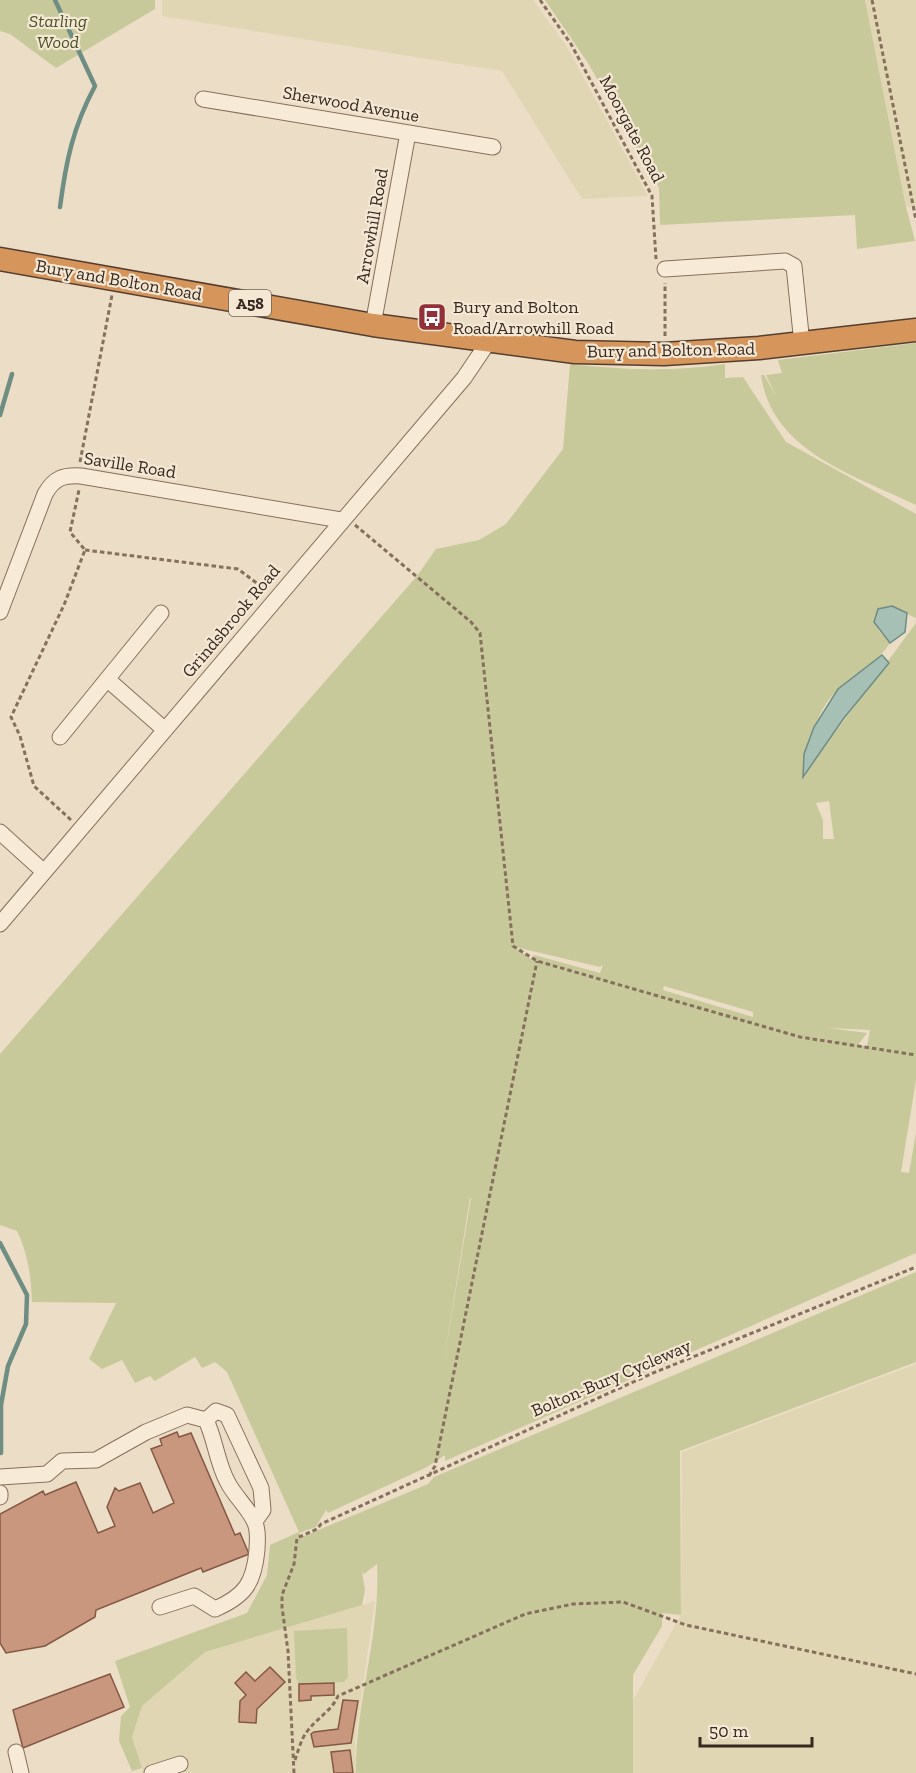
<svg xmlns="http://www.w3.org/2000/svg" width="916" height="1773" viewBox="0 0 916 1773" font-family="'Zilla Slab',serif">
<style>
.farmland{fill:#e1d6b3}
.green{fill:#c8c99a;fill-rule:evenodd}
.water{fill:#a7c0b6;stroke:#6e8d83;stroke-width:1.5}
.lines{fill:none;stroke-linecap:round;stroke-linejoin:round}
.stream{stroke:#6e8d83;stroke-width:4.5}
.building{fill:#c8977e;stroke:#845844;stroke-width:1.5}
.minor-casing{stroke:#866f5c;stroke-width:17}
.highway-casing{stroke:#543e30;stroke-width:25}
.path{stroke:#866f5c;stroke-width:3;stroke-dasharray:4.5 3;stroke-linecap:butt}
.minor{stroke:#f7ebd8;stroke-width:15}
.highway{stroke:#d6965b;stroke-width:22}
.labels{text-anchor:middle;stroke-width:4.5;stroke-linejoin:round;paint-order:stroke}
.shield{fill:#f4e8d5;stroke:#706256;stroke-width:1.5}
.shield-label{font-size:16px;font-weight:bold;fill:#37291f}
.park-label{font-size:18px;font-style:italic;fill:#4b5227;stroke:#f4e8d5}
.street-label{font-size:18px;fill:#37291f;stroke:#f4e8d5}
.poi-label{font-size:18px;fill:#37291f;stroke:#f4e8d5;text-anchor:start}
</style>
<rect width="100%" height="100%" fill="#ecddc6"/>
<path class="farmland" d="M 162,0 L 533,0 L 567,47 L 648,196 L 582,199 L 502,71 L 162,16 Z
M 865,0 L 916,0 L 916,206 L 906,207 Z
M 916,1364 L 916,1773 L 633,1773 L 632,1702 L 681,1615 L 682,1452 Z
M 375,1601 L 355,1740 L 356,1773 L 143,1773 L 132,1737 L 142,1706 L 205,1652 Z"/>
<path class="green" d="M 0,0 L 155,0 L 155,9 L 56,68 L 10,34 L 0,31 Z
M 545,0 L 865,0 L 906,207 L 915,241 L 857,249 L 855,215 L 660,225 L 659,188 L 588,63 Z
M 916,343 L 916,505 C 855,475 772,452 761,375 L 764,375 L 776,396 L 766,375 L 782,373 L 778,360 Z
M 570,364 C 623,370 672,372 725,364 L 725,378 L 743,377 L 786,442 L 916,514 L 916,618 L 892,607 L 878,630 L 890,643 C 877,663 856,674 838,690 C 814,711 810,746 803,776 L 916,623 L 916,1080 L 901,1172 L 909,1173 L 916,1133 L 916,1253 L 445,1461 L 445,1455 L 427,1467 L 328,1513 L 326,1510 L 316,1527 L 299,1533 L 302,1537 L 428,1484 L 434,1477 L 916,1272 L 916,1362 L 680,1451 L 681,1615 L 662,1613 L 662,1626 L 633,1675 L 633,1773 L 356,1773 C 355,1703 381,1634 377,1564 L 364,1574 L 362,1572 L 365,1590 L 362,1605 L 205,1652 L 142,1706 L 132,1737 L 142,1768 L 132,1771 L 119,1741 L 121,1716 L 130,1707 L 115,1661 L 247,1613 L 267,1575 L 270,1545 L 299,1532 L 227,1372 L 215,1362 L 202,1368 L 195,1357 L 155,1381 L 150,1376 L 135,1383 L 122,1360 L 102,1369 L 89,1359 L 116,1303 L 32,1302 C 31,1276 28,1254 17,1231 L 0,1225 L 0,1054 L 417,576 L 436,549 L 479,540 L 506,524 L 563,449 ZM 829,801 L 834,839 L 823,839 L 823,820 L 816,803 ZM 515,947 L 600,967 L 603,965 L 600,973 L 534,955 L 532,960 ZM 664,986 L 753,1012 L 753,1017 L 663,990 ZM 829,1028 L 870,1030 L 867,1046 L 858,1045 L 867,1033 ZM 470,1198 L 471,1198 L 442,1373 Z
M 347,1628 L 348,1677 L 344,1682 L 299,1684 L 296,1678 L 294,1631 Z"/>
<path class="water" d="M 892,606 L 907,613 L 905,632 L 890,643 L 874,622 L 878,609 Z
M 882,655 L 889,663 L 844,718 L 803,777 L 804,754 L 814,727 L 838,689 Z"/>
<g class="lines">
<path class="stream" d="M 55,0 L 95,86 C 73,127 66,161 60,207
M 0,415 L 12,374
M 0,1243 L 27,1295 L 26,1324 L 8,1366 L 1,1405 L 1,1453"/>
</g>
<path class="building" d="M 177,1432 L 179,1437 L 191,1433 L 235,1535 L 240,1533 L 249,1554 L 203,1572 L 201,1568 L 96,1610 L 95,1617 L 45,1646 L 6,1653 L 0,1643 L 0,1514 L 43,1491 L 45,1495 L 76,1482 L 98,1533 L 115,1526 L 107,1507 L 115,1488 L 119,1491 L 140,1483 L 153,1513 L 174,1503 L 151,1449 L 162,1445 L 160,1439 Z
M 270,1667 L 285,1682 L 257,1709 L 256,1723 L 239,1722 L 240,1701 L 246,1695 L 235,1683 L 246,1672 L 255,1681 Z
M 110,1674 L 124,1707 L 23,1748 L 13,1710 Z
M 334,1683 L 334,1695 L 311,1696 L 311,1700 L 299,1701 L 299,1684 Z
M 343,1700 L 358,1701 L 351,1743 L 314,1747 L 311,1734 L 314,1732 L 338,1729 Z
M 350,1750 L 353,1773 L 334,1773 L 331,1752 Z"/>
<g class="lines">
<g class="minor-casing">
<path id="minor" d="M 203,99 L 493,147
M 665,269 L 785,261 L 794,266 L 802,344
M 373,325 L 408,133
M 0,612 L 45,494 C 54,478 63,475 81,476 L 341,520
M 107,679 L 165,730
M 60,737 L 161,613
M 0,832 L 44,872
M 0,924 L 464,378 L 489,341
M 206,1420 L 216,1411 L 227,1415 L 261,1488 L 263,1510 L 255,1521
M 0,1477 L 47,1474 L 62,1461 L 96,1460 L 146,1432 L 187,1415 L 206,1420 C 215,1439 217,1462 227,1481 C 234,1496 249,1508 255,1523 C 259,1532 257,1541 257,1550 C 254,1583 245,1596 215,1609 L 194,1596 L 160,1607
M 0,1493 L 0,1497
M 16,1752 L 21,1773
M 152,1773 L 180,1764"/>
</g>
<g class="highway-casing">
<path id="highway" d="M 0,259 L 373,325 L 575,352 L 664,354 L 759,348 L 916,330"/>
</g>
<path class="path" d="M 540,0 L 571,44 L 652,196 L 656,259
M 872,0 L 916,220
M 665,336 L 665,283
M 80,462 L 112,295
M 355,525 L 471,622 L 480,633 L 513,946 L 537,961 L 800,1037 L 916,1055
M 85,550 L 238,569 L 266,590
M 71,820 L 34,786 L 20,736 L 11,717 L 64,605 L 85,550 L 70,532 L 79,490
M 429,1476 L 435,1466 L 537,961
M 295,1760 C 298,1751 301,1740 306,1733 C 316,1718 331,1712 338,1696 L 525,1614 L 573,1604 L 623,1602 L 686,1625 L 916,1674
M 294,1773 L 288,1651 L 282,1607 L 282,1595 L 294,1564 L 297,1538 L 317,1529 L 321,1524 L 653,1373 L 916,1267"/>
<use href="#minor" class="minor"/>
<use href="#highway" class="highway"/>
</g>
<defs>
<g id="bus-square" transform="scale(1.5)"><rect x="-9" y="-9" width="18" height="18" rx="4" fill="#923038" stroke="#f4e8d5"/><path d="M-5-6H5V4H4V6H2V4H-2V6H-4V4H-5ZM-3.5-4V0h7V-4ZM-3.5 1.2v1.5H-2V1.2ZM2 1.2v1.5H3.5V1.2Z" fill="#fff"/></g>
</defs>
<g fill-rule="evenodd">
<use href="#bus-square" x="432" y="317"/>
</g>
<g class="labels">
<rect class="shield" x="229" y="290" width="42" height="26" rx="4.5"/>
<g class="shield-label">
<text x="250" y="309">A58</text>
</g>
<g class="park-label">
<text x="58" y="27">Starling<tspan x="58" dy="21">Wood</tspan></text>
</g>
<g class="street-label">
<text transform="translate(351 104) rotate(10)" y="6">Sherwood Avenue</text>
<text transform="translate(632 129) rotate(62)" y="6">Moorgate Road</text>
<text transform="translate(372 226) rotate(-80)" y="6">Arrowhill Road</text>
<text transform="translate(119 280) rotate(10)" y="6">Bury and Bolton Road</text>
<text transform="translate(671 350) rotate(-1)" y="6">Bury and Bolton Road</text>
<text transform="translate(130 465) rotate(9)" y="6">Saville Road</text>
<text transform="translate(231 621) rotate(-50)" y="6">Grindsbrook Road</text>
<text transform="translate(611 1378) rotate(-23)" y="6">Bolton-Bury Cycleway</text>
</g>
<g class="poi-label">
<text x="453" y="313">Bury and Bolton<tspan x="453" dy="21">Road/Arrowhill Road</tspan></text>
</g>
</g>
<path d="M700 1737v9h112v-9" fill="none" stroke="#37291f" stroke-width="3"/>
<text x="709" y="1737" font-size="18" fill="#37291f" stroke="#f4e8d5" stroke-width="4.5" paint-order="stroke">50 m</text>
</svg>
